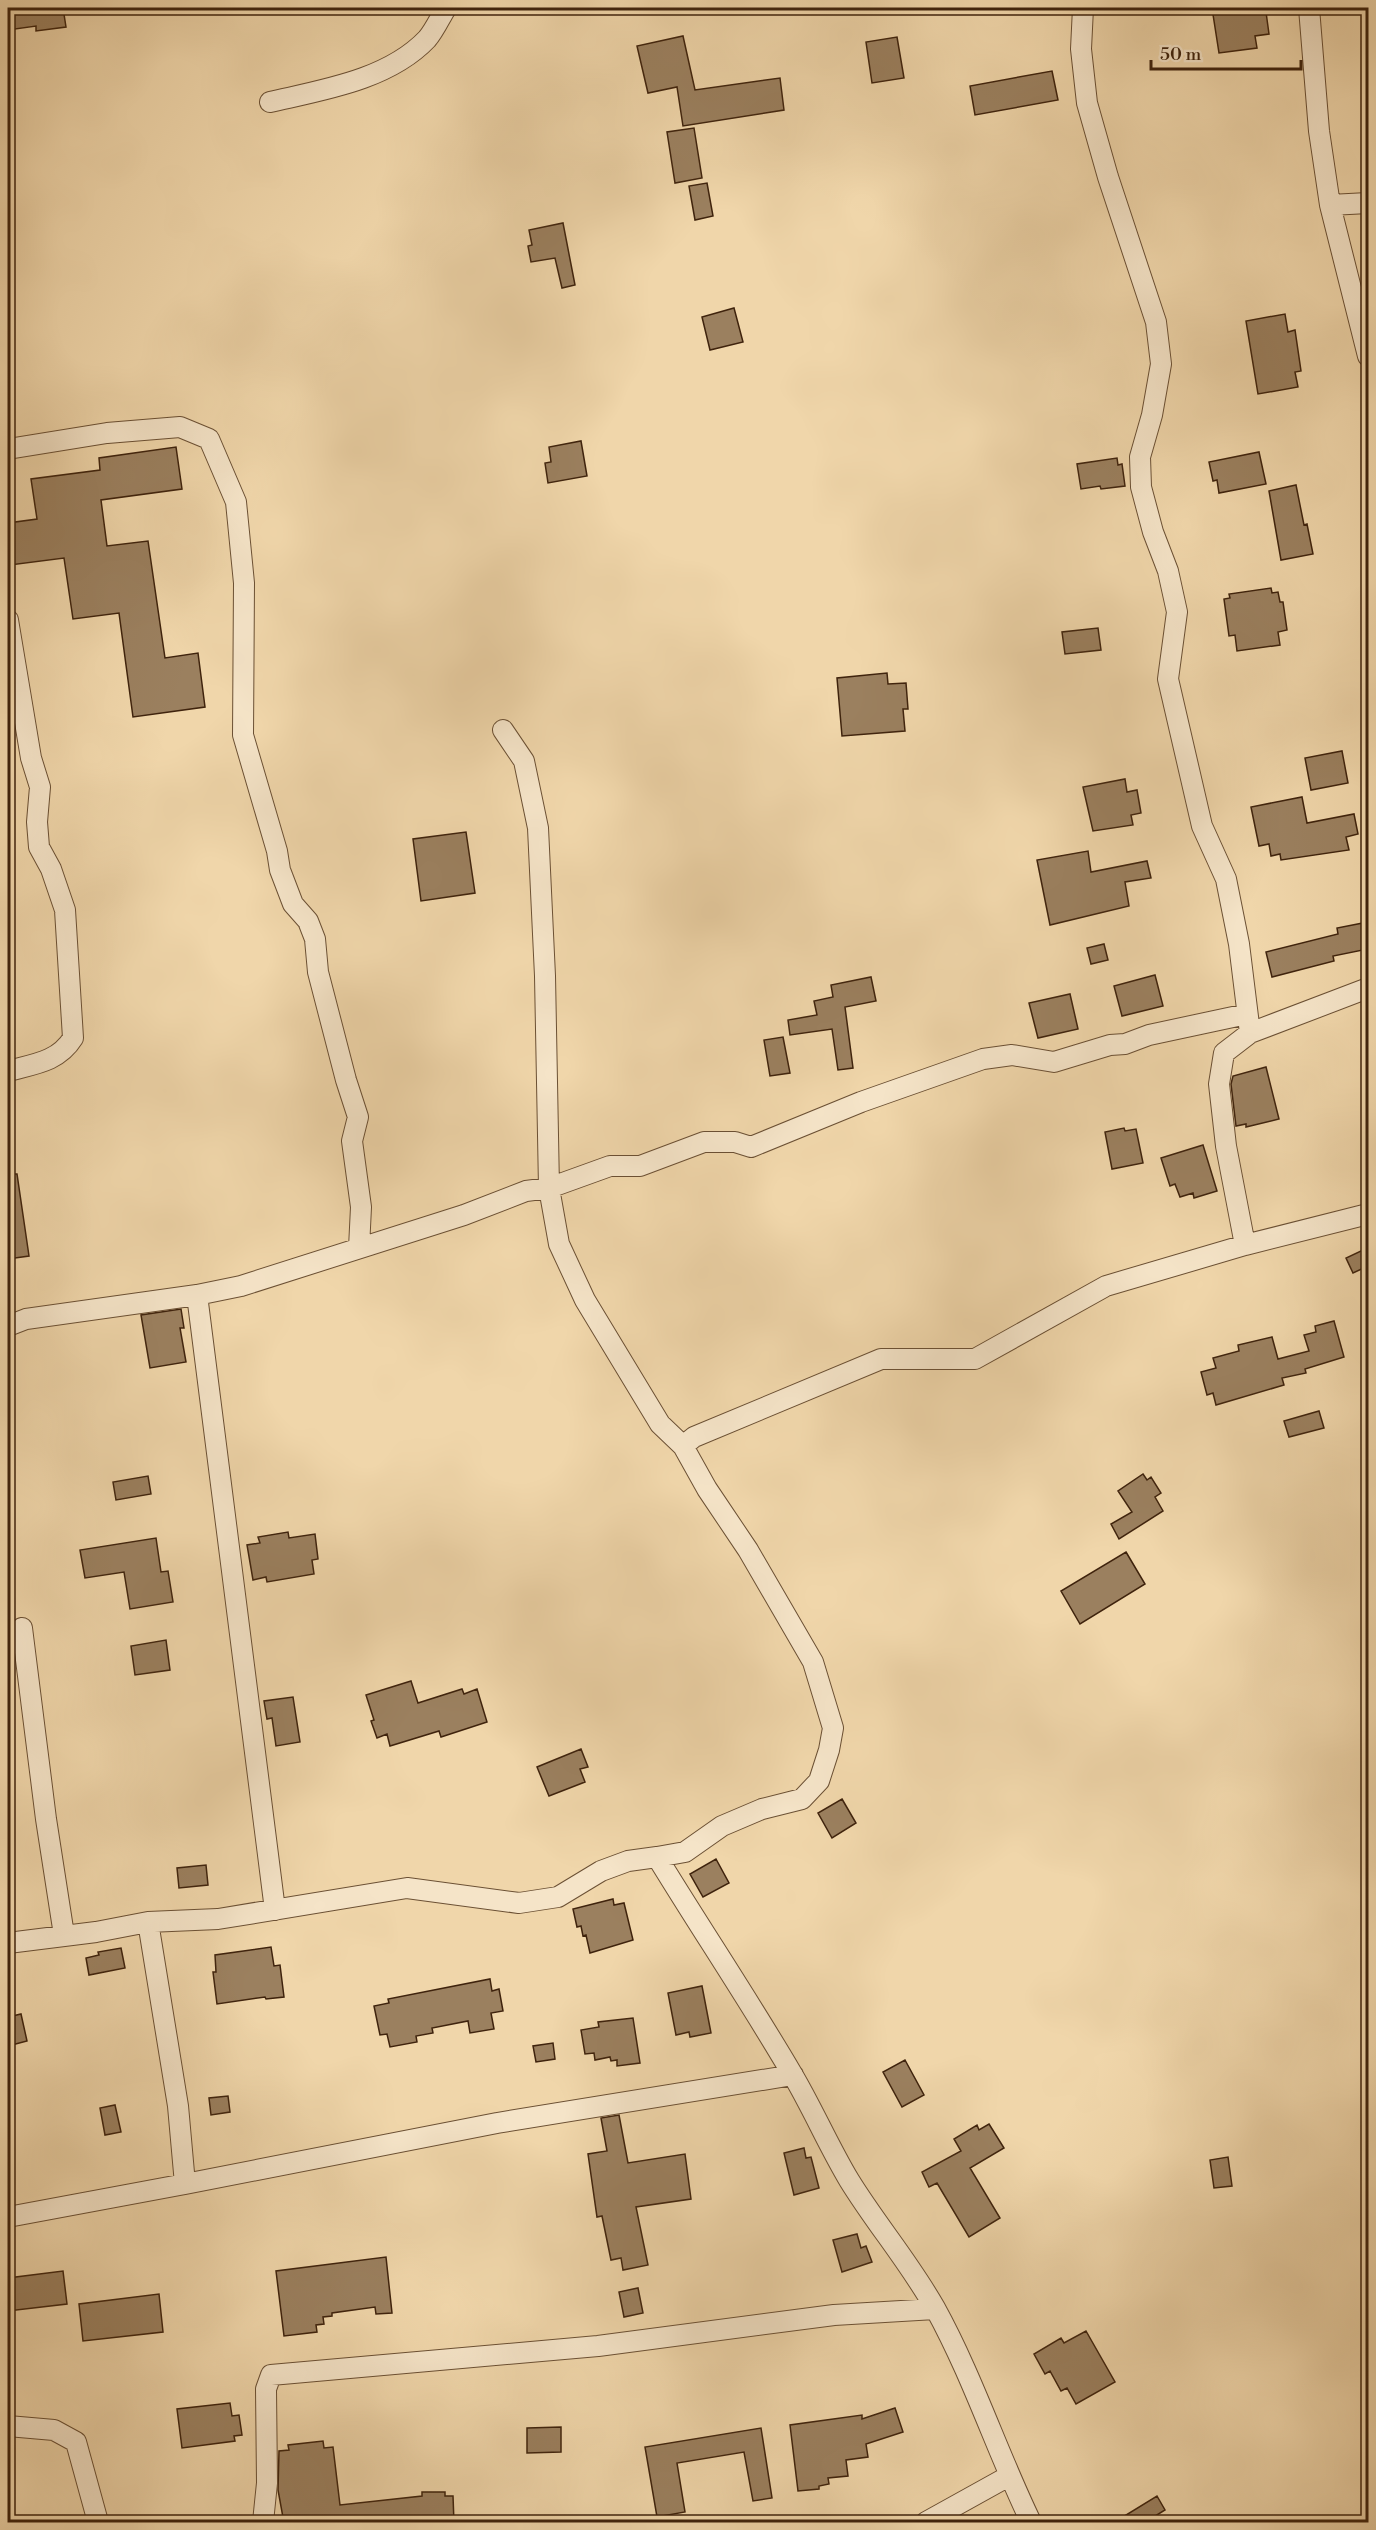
<svg xmlns="http://www.w3.org/2000/svg" width="1376" height="2530" viewBox="0 0 1376 2530" font-family="'Libre Bodoni',serif">
<style>
.building{fill:#9b805f;stroke:#3f230d;stroke-width:1.5}
.lines{fill:none;stroke-linecap:round;stroke-linejoin:round}
.street-casing{stroke:#6b5034;stroke-width:22}
.street{stroke:#f5e4c8;stroke-width:20}
</style>
<rect width="100%" height="100%" fill="#f0d6aa"/>
<filter id="stains"><feTurbulence type="fractalNoise" baseFrequency=".00333" numOctaves="4"/><feColorMatrix values="0 0 0 0 .2 0 0 0 0 .09 0 0 0 0 .02 0 0 0 .5 -.17"/></filter>
<radialGradient id="worn" r=".72"><stop offset=".6" stop-color="#630" stop-opacity="0"/><stop offset="1" stop-color="#630" stop-opacity=".3"/></radialGradient>
<path class="building" d="M 8,8 L 63,8 L 66,27 L 36,31 L 36,26 L 8,30 Z
M 1212,8 L 1251,8 L 1252,14 L 1266,12 L 1269,34 L 1255,36 L 1257,48 L 1219,53 Z
M 683,36 L 695,90 L 780,78 L 784,110 L 683,126 L 677,87 L 648,93 L 637,46 Z
M 897,37 L 904,78 L 872,83 L 866,42 Z
M 1052,71 L 1058,100 L 975,115 L 970,86 Z
M 694,128 L 702,178 L 675,183 L 667,132 Z
M 707,183 L 713,216 L 695,220 L 689,186 Z
M 563,223 L 575,285 L 562,288 L 555,258 L 531,262 L 528,246 L 532,245 L 529,230 Z
M 734,308 L 743,342 L 710,350 L 702,317 Z
M 1285,314 L 1288,332 L 1295,330 L 1301,371 L 1295,372 L 1298,387 L 1258,394 L 1246,321 Z
M 581,441 L 587,476 L 548,483 L 545,463 L 551,462 L 549,447 Z
M 176,447 L 182,489 L 101,500 L 107,546 L 148,541 L 165,658 L 198,653 L 205,707 L 133,717 L 119,613 L 73,619 L 64,558 L 10,565 L 8,523 L 37,519 L 31,479 L 100,470 L 99,458 Z
M 1259,452 L 1266,484 L 1219,493 L 1217,480 L 1213,481 L 1209,462 Z
M 1117,458 L 1118,465 L 1122,464 L 1125,486 L 1101,489 L 1100,486 L 1081,489 L 1077,464 Z
M 1296,485 L 1304,525 L 1307,524 L 1313,554 L 1281,560 L 1269,491 Z
M 1271,588 L 1272,593 L 1278,592 L 1280,602 L 1283,602 L 1287,630 L 1278,632 L 1280,645 L 1237,651 L 1235,635 L 1229,636 L 1224,599 L 1230,598 L 1229,594 Z
M 1098,628 L 1101,650 L 1065,654 L 1062,632 Z
M 887,673 L 888,684 L 906,683 L 908,709 L 903,709 L 905,731 L 842,736 L 837,678 Z
M 1342,751 L 1348,783 L 1311,790 L 1305,758 Z
M 1125,779 L 1127,792 L 1137,790 L 1141,813 L 1131,815 L 1133,825 L 1093,831 L 1083,787 Z
M 1302,797 L 1307,823 L 1354,814 L 1358,834 L 1346,837 L 1349,850 L 1281,860 L 1280,854 L 1271,856 L 1269,844 L 1259,846 L 1251,807 Z
M 466,832 L 475,893 L 421,901 L 413,839 Z
M 1088,851 L 1091,872 L 1147,861 L 1151,878 L 1125,882 L 1129,906 L 1050,925 L 1037,860 Z
M 1368,922 L 1368,949 L 1333,956 L 1334,961 L 1272,977 L 1266,952 L 1338,934 L 1337,928 Z
M 1104,944 L 1108,960 L 1091,964 L 1087,948 Z
M 1155,975 L 1163,1006 L 1122,1016 L 1114,986 Z
M 871,977 L 876,1001 L 845,1007 L 853,1068 L 838,1070 L 832,1029 L 790,1035 L 788,1020 L 817,1015 L 814,1001 L 833,997 L 831,985 Z
M 1070,994 L 1078,1029 L 1038,1038 L 1029,1003 Z
M 783,1037 L 790,1073 L 770,1076 L 764,1040 Z
M 1266,1067 L 1279,1119 L 1246,1127 L 1246,1124 L 1236,1126 L 1231,1084 L 1233,1076 Z
M 1124,1128 L 1125,1131 L 1136,1129 L 1143,1163 L 1112,1169 L 1105,1132 Z
M 1203,1145 L 1217,1191 L 1194,1198 L 1193,1193 L 1180,1197 L 1175,1184 L 1170,1186 L 1161,1158 Z
M 8,1174 L 17,1174 L 29,1256 L 8,1259 Z
M 1363,1250 L 1368,1266 L 1353,1273 L 1346,1258 Z
M 181,1309 L 184,1328 L 180,1328 L 186,1362 L 150,1368 L 141,1315 Z
M 1334,1321 L 1344,1357 L 1305,1369 L 1306,1373 L 1282,1378 L 1284,1385 L 1216,1405 L 1213,1393 L 1207,1395 L 1201,1372 L 1216,1368 L 1213,1358 L 1239,1351 L 1238,1345 L 1272,1337 L 1278,1359 L 1309,1351 L 1304,1335 L 1316,1332 L 1315,1326 Z
M 1319,1411 L 1324,1428 L 1289,1437 L 1284,1421 Z
M 1143,1474 L 1147,1480 L 1151,1477 L 1161,1493 L 1155,1497 L 1163,1511 L 1119,1539 L 1111,1524 L 1132,1512 L 1118,1491 Z
M 148,1476 L 151,1494 L 116,1500 L 113,1482 Z
M 288,1532 L 289,1538 L 315,1534 L 318,1559 L 312,1560 L 314,1574 L 267,1582 L 266,1577 L 253,1580 L 247,1545 L 260,1543 L 258,1537 Z
M 156,1538 L 161,1572 L 168,1571 L 173,1602 L 130,1609 L 124,1572 L 85,1578 L 80,1550 Z
M 1126,1552 L 1145,1584 L 1080,1624 L 1061,1591 Z
M 166,1640 L 170,1670 L 135,1675 L 131,1646 Z
M 411,1681 L 418,1703 L 462,1689 L 464,1694 L 477,1689 L 487,1722 L 441,1737 L 439,1731 L 390,1746 L 387,1734 L 377,1738 L 371,1721 L 374,1720 L 366,1695 Z
M 293,1697 L 300,1742 L 276,1746 L 272,1718 L 267,1719 L 264,1701 Z
M 581,1749 L 588,1767 L 580,1769 L 585,1782 L 549,1796 L 537,1767 Z
M 842,1799 L 856,1823 L 832,1838 L 818,1813 Z
M 716,1859 L 729,1883 L 703,1897 L 690,1874 Z
M 206,1865 L 208,1885 L 179,1888 L 177,1868 Z
M 613,1899 L 614,1905 L 624,1903 L 633,1940 L 590,1953 L 586,1935 L 583,1936 L 581,1926 L 577,1927 L 573,1909 Z
M 271,1947 L 274,1966 L 280,1965 L 284,1997 L 266,1999 L 265,1997 L 217,2004 L 213,1972 L 216,1972 L 215,1955 Z
M 121,1948 L 125,1968 L 89,1975 L 86,1958 L 99,1955 L 98,1952 Z
M 490,1979 L 492,1991 L 499,1989 L 503,2011 L 491,2013 L 494,2029 L 470,2033 L 468,2021 L 432,2028 L 433,2033 L 416,2036 L 417,2042 L 390,2047 L 387,2034 L 380,2035 L 374,2006 L 389,2003 L 388,1999 Z
M 702,1986 L 711,2033 L 690,2037 L 689,2032 L 676,2035 L 668,1993 Z
M 21,2014 L 27,2041 L 8,2046 L 8,2017 Z
M 633,2018 L 640,2063 L 617,2066 L 617,2060 L 611,2061 L 610,2057 L 595,2060 L 594,2053 L 585,2054 L 581,2030 L 599,2027 L 598,2022 Z
M 553,2043 L 555,2059 L 536,2062 L 533,2046 Z
M 905,2060 L 924,2095 L 902,2107 L 883,2072 Z
M 228,2096 L 230,2112 L 211,2115 L 209,2098 Z
M 115,2105 L 121,2132 L 105,2135 L 100,2108 Z
M 619,2115 L 628,2163 L 685,2154 L 691,2199 L 636,2207 L 648,2265 L 623,2270 L 621,2258 L 611,2260 L 602,2216 L 597,2217 L 588,2154 L 607,2151 L 601,2118 Z
M 989,2124 L 1004,2148 L 970,2168 L 1000,2218 L 969,2237 L 937,2183 L 929,2187 L 922,2172 L 961,2151 L 954,2139 L 977,2125 L 979,2130 Z
M 804,2148 L 806,2158 L 811,2157 L 819,2188 L 794,2195 L 784,2153 Z
M 1228,2157 L 1232,2186 L 1214,2188 L 1210,2160 Z
M 857,2234 L 861,2248 L 866,2246 L 872,2262 L 842,2272 L 833,2240 Z
M 386,2257 L 392,2313 L 376,2314 L 375,2307 L 332,2313 L 332,2316 L 323,2317 L 324,2324 L 316,2325 L 317,2332 L 284,2336 L 276,2271 Z
M 63,2271 L 67,2304 L 8,2311 L 8,2278 Z
M 638,2288 L 643,2313 L 624,2317 L 619,2292 Z
M 159,2294 L 163,2332 L 83,2341 L 79,2304 Z
M 1086,2331 L 1115,2382 L 1076,2404 L 1067,2388 L 1061,2391 L 1050,2371 L 1045,2374 L 1034,2354 L 1061,2338 L 1064,2343 Z
M 230,2403 L 232,2416 L 239,2415 L 242,2435 L 234,2436 L 235,2441 L 182,2448 L 177,2409 Z
M 895,2408 L 903,2432 L 866,2444 L 868,2457 L 846,2460 L 848,2476 L 828,2478 L 829,2484 L 819,2486 L 819,2489 L 798,2491 L 790,2425 L 862,2415 L 862,2419 Z
M 561,2427 L 561,2452 L 527,2453 L 527,2428 Z
M 761,2428 L 772,2498 L 753,2501 L 744,2452 L 677,2463 L 685,2512 L 657,2517 L 645,2447 Z
M 323,2441 L 324,2448 L 333,2447 L 340,2505 L 422,2496 L 422,2492 L 445,2492 L 445,2496 L 453,2496 L 454,2523 L 284,2523 L 278,2490 L 279,2451 L 289,2450 L 288,2445 Z
M 1157,2496 L 1165,2510 L 1144,2523 L 1113,2523 Z"/>
<g class="lines">
<g class="street-casing">
<path id="street" d="M 1083,8 L 1081,49 L 1087,103 L 1108,177 L 1156,322 L 1161,364 L 1152,415 L 1140,457 L 1141,487 L 1153,532 L 1168,571 L 1177,612 L 1168,679 L 1202,826 L 1226,879 L 1239,944 L 1250,1033
M 1309,8 L 1319,131 L 1330,205 L 1368,356
M 270,102 C 322,90 388,80 427,39 C 434,31 440,18 446,8
M 1330,205 L 1368,203
M 8,449 L 107,433 L 180,427 L 209,439 L 236,502 L 244,583 L 243,735 L 277,851 L 280,870 L 293,904 L 308,921 L 315,939 L 318,972 L 346,1080 L 358,1117 L 352,1141 L 361,1207 L 359,1248
M 8,620 L 31,758 L 40,787 L 37,822 L 39,847 L 51,869 L 65,910 L 73,1038 C 58,1062 34,1064 8,1071
M 503,730 L 524,761 L 538,828 L 545,976 L 549,1188 L 559,1244 L 585,1300 L 660,1424 L 683,1446 L 707,1489 L 748,1550 L 813,1662 L 833,1728 L 829,1750 L 819,1781 L 802,1799 L 762,1809 L 722,1826 L 685,1852 L 657,1857
M 1245,1245 L 1226,1146 L 1219,1084 L 1224,1053 L 1250,1033 L 1368,988
M 197,1295 L 275,1910
M 8,1326 L 26,1319 L 197,1295 L 241,1286 L 464,1215 L 526,1191 L 549,1188 L 610,1166 L 640,1166 L 704,1142 L 735,1142 L 751,1147 L 861,1102 L 983,1059 L 1012,1055 L 1054,1062 L 1110,1045 L 1125,1044 L 1149,1035 L 1247,1014
M 683,1446 L 694,1437 L 881,1359 L 975,1359 L 1106,1286 L 1245,1245 L 1368,1214
M 22,1628 L 46,1819 L 64,1935
M 8,1943 L 96,1932 L 148,1922 L 218,1919 L 407,1888 L 519,1903 L 558,1897 L 601,1871 L 628,1861 L 657,1857 C 701,1929 748,1999 791,2072 C 812,2107 828,2145 849,2180 C 876,2224 909,2262 935,2308 C 973,2377 997,2452 1031,2522
M 185,2184 L 497,2123 L 793,2075
M 8,2217 L 185,2184 L 178,2106 L 148,1922
M 8,2426 L 54,2430 L 76,2442 L 98,2522
M 263,2522 L 267,2483 L 266,2389 L 271,2375 L 598,2346 L 834,2315 L 935,2309
M 926,2522 L 1009,2476"/>
</g>
<use href="#street" class="street"/>
</g>
<rect width="1376" height="2530" fill="none" stroke="#f0d6aa" stroke-width="30"/>
<rect x="9" y="9" width="1358" height="2512" fill="none" stroke="#3f230d" stroke-width="3"/>
<rect x="15" y="15" width="1346" height="2500" fill="none" stroke="#3f230d" stroke-width="1.5"/>
<path d="M1151 60v9h150v-9" fill="none" stroke="#3f230d" stroke-width="3"/>
<text x="1160" y="60" font-size="18" fill="#3f230d" stroke="#f5e4c8" stroke-width="4.5" paint-order="stroke">50 m</text>
<rect width="100%" height="100%" filter="url(#stains)"/>
<rect width="100%" height="100%" fill="url(#worn)"/>
</svg>
